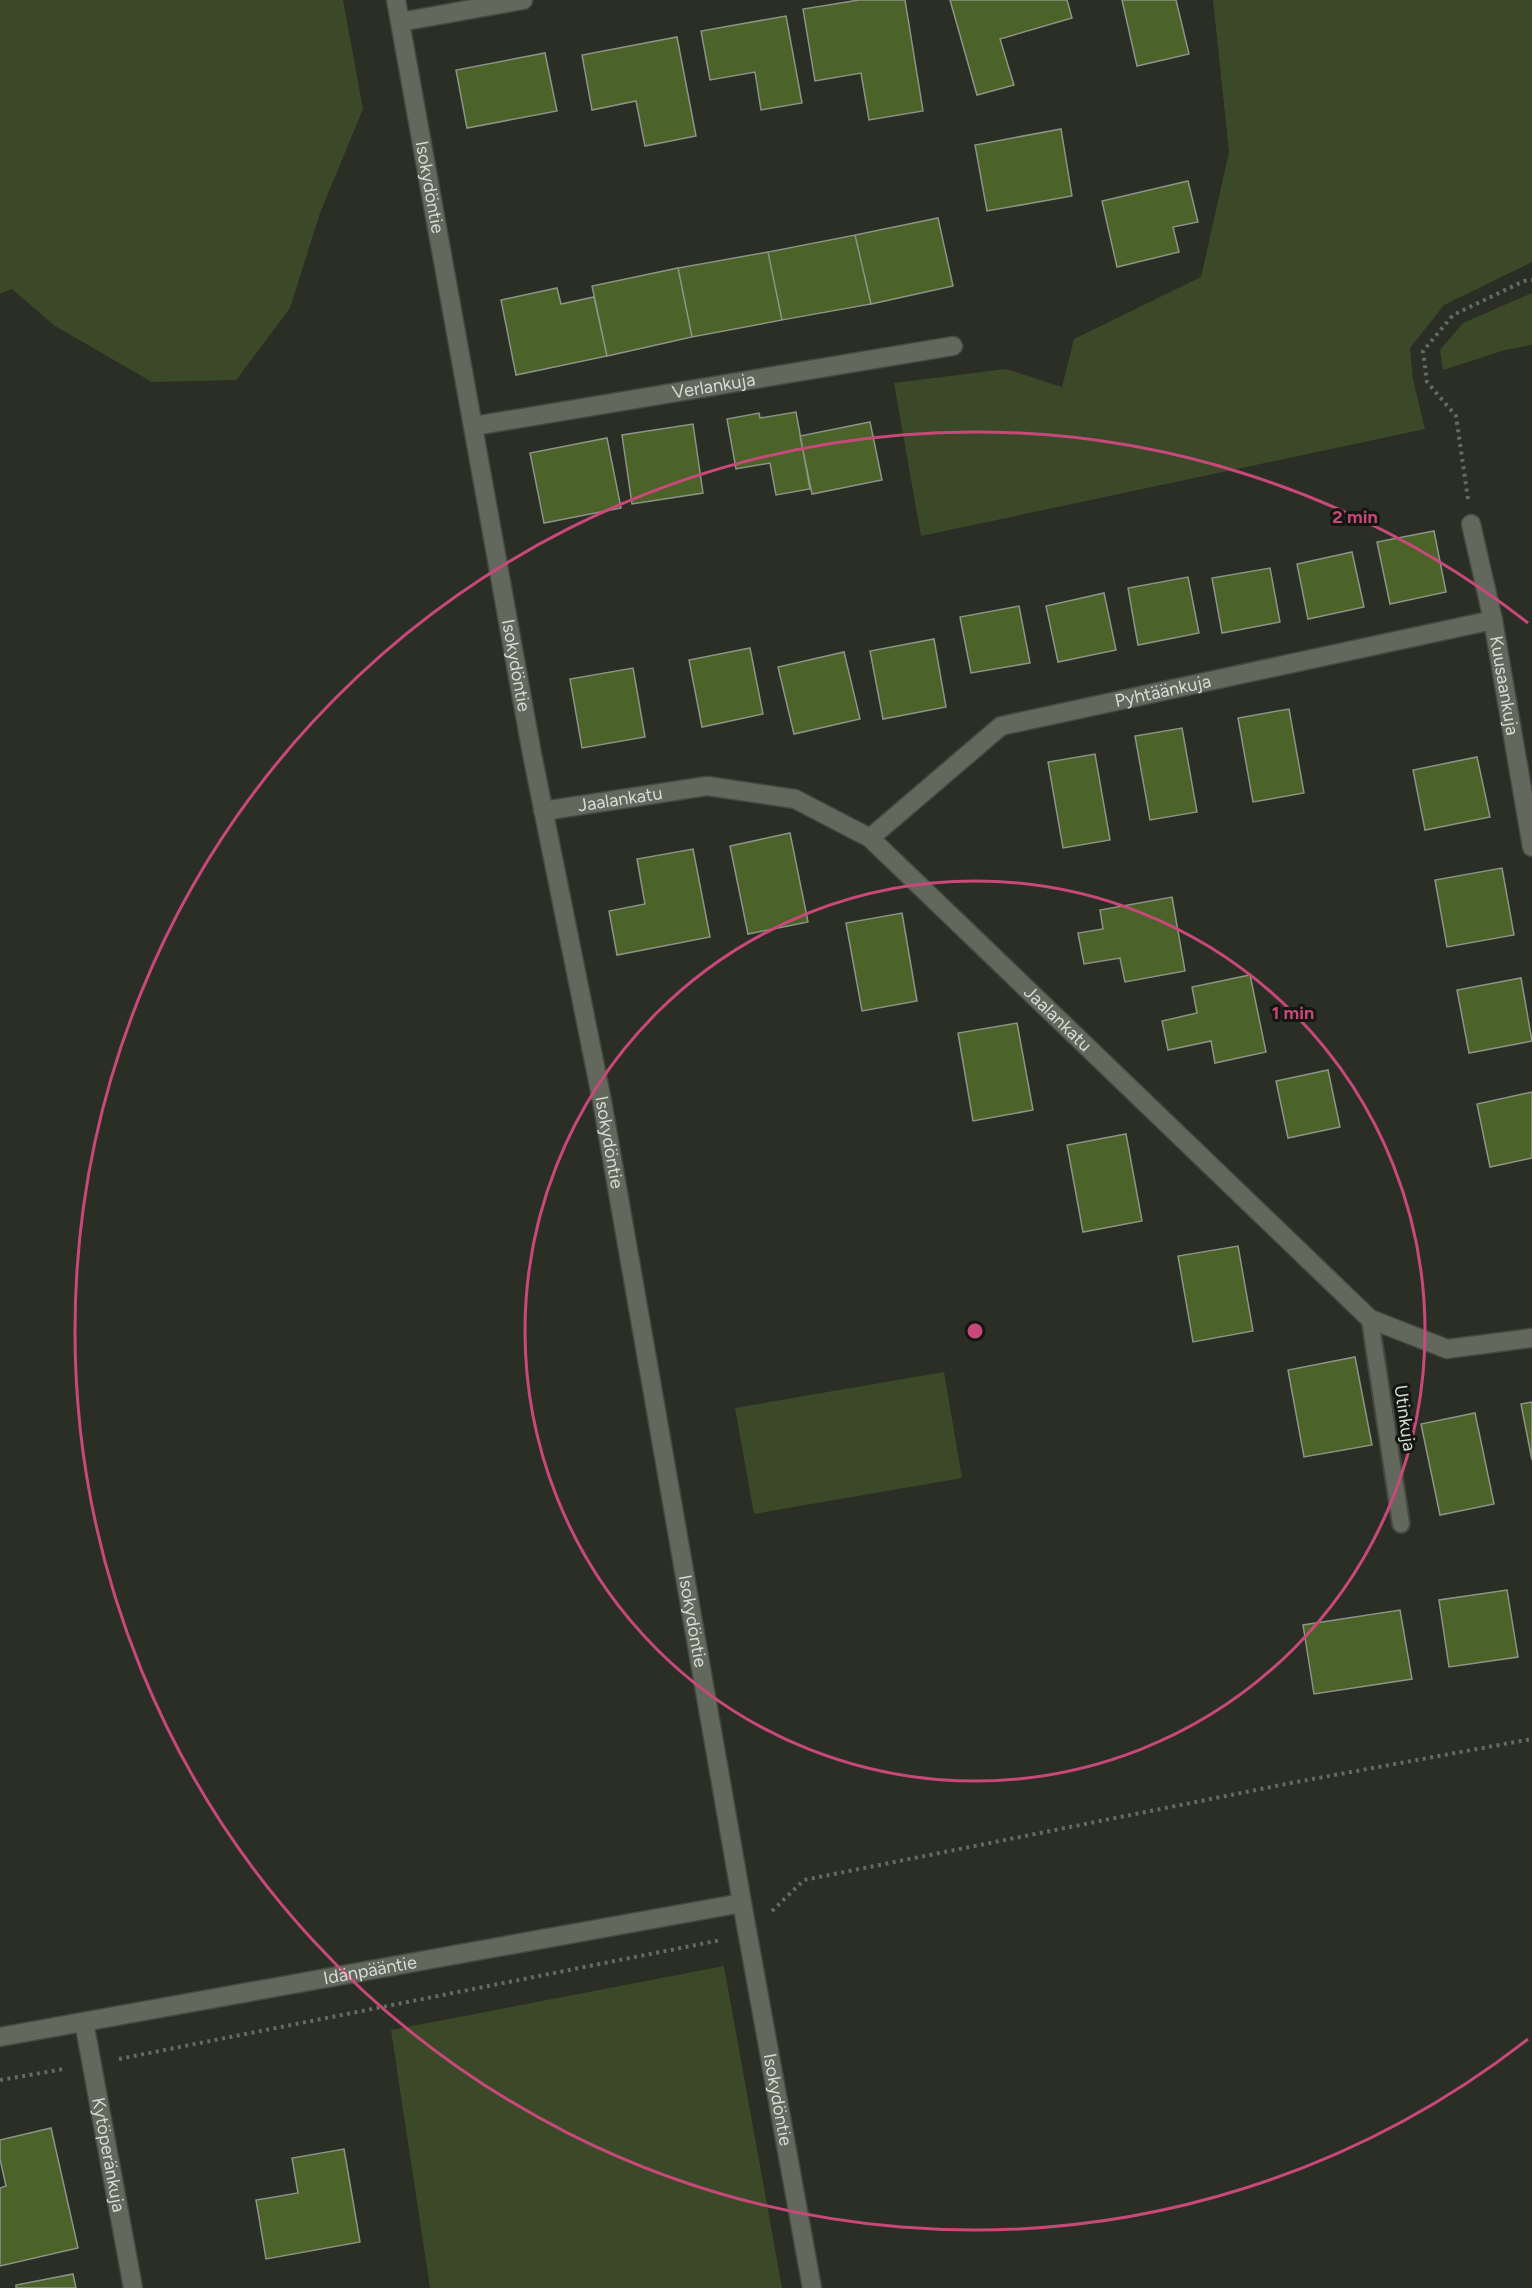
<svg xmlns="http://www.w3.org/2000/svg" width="1532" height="2288" viewBox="0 0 1532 2288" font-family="Figtree,sans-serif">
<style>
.green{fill:#3b4928}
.building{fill:#4b6228;stroke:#8e9388;stroke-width:1.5}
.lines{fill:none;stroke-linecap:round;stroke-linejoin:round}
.lane-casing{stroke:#454941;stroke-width:20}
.street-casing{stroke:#454941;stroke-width:21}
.path{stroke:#676a62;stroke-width:4;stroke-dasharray:3 4.5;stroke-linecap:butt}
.lane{stroke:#62685c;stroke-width:16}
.street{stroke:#62685c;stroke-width:18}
.ring{fill:none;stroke:#c84979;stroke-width:3}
.labels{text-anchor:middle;stroke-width:6;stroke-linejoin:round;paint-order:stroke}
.street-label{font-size:18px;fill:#d8dbd4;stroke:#141611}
.centre{fill:#c84979;stroke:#141611;stroke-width:3}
.ring-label{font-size:18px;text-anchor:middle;font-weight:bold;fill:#c84979;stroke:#141611;stroke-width:6;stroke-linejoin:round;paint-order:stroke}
</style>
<rect width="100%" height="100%" fill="#2a2e25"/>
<path class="green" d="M 0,0 L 343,0 L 363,109 L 320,213 L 290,308 L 236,380 L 152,382 L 55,326 L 12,289 L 0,294 Z
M 1213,0 L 1532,0 L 1532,262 L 1444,305 L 1410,348 L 1413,380 L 1425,429 L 921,536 L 894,383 L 1006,369 L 1062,387 L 1074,339 L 1201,277 L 1229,152 Z
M 1532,293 L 1532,345 L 1505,350 L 1443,370 L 1440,350 L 1463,323 Z
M 944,1372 L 962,1478 L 754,1514 L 735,1408 Z
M 724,1966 L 782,2288 L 430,2288 L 391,2030 Z"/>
<path class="building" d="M 859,0 L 905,0 L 923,111 L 869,120 L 861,73 L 815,81 L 803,9 Z
M 950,0 L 1067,0 L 1072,18 L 1000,39 L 1014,85 L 977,95 Z
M 1122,0 L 1176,0 L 1189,54 L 1137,66 Z
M 786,16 L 802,103 L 761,110 L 755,72 L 710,80 L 701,31 Z
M 677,37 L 696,136 L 645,146 L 636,101 L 592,110 L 582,55 Z
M 545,53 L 557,111 L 467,128 L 456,70 Z
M 1061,129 L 1072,196 L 987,211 L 975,145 Z
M 1188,181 L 1198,222 L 1173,227 L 1179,252 L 1117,267 L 1102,201 Z
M 938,218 L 953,286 L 871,304 L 855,235 Z
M 855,235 L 871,304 L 782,320 L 768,252 Z
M 768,252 L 782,320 L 692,337 L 678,268 Z
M 678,268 L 692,337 L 607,356 L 592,286 Z
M 557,288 L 561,304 L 594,297 L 607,356 L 516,375 L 501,300 Z
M 796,412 L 810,489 L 776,495 L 770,463 L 736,469 L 727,419 L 759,413 L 760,418 Z
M 870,422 L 882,480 L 812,494 L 800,436 Z
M 693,424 L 703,493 L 632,504 L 622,435 Z
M 607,438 L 621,508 L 544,523 L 530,453 Z
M 1434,531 L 1446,592 L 1390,604 L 1377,542 Z
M 1352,552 L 1364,607 L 1308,619 L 1297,564 Z
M 1270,568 L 1280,622 L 1222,633 L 1212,578 Z
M 1188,577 L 1199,633 L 1138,645 L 1128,588 Z
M 1104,593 L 1116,650 L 1058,662 L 1046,606 Z
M 1019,606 L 1030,663 L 971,673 L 960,617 Z
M 934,639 L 946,707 L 883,719 L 870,651 Z
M 750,648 L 763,714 L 702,727 L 689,660 Z
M 844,652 L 860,719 L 794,734 L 778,667 Z
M 633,668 L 645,737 L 582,748 L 570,679 Z
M 1289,709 L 1304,793 L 1253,802 L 1238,718 Z
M 1182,728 L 1197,812 L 1150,820 L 1135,736 Z
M 1095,754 L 1110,840 L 1063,848 L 1048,762 Z
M 1477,757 L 1490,817 L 1425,830 L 1413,770 Z
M 790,833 L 808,922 L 748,934 L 730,846 Z
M 693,849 L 710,937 L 617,955 L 609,911 L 645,904 L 637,859 Z
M 1502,868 L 1514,935 L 1447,947 L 1435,880 Z
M 1172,897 L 1185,971 L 1125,982 L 1120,958 L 1084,964 L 1078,933 L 1103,929 L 1100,910 Z
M 902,913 L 917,1001 L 862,1011 L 846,923 Z
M 1250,975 L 1266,1052 L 1215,1063 L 1211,1041 L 1168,1050 L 1162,1021 L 1197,1013 L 1192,987 Z
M 1521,978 L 1532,1041 L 1469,1053 L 1457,990 Z
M 1017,1023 L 1033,1110 L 973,1121 L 958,1033 Z
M 1328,1070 L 1340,1127 L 1288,1138 L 1276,1081 Z
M 1532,1092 L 1532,1158 L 1490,1167 L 1477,1104 Z
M 1126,1134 L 1142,1221 L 1083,1232 L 1067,1145 Z
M 1238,1246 L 1253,1331 L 1193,1342 L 1178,1256 Z
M 1355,1357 L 1372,1445 L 1304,1457 L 1288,1370 Z
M 1532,1402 L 1532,1460 L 1521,1404 Z
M 1475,1413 L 1494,1504 L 1440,1515 L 1421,1424 Z
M 1507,1590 L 1518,1657 L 1449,1667 L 1439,1600 Z
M 1400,1610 L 1412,1679 L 1314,1694 L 1303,1625 Z
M 51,2128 L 78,2248 L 0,2266 L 0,2188 L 6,2186 L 0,2159 L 0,2140 Z
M 344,2149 L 360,2242 L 266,2259 L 256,2200 L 298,2193 L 292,2158 Z
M 73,2274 L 76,2288 L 16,2288 L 16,2285 Z"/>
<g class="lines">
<g class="lane-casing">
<path id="lane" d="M 1370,1319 L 1401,1524"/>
</g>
<g class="street-casing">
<g id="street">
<path id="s1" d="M 396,0 L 532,754 L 602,1101 L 742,1903 L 812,2288"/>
<path d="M 400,22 L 523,0"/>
<path id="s2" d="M 474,426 L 953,346"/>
<path id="s3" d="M 1471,524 L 1493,620 L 1532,847"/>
<path id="s4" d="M 543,811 L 707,786 L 795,799 L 870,838 L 1370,1319 L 1447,1349 L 1532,1338"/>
<path id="s5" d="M 870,838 L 1001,726 L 1493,620"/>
<path id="s6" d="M 84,2022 L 133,2288"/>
<path id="s7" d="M 0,2037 L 742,1903"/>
</g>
</g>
<path class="path" d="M 1468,499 L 1456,416 L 1427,382 L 1423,351 L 1453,315 L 1524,281 L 1532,280
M 772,1911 L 804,1880 L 1296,1782 L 1532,1739
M 119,2059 L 721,1940
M 0,2080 L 64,2069"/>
<use href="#lane" class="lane"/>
<use href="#street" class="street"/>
</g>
<g class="ring">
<circle cx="975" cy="1331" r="450"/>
<path d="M1528 2039A899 899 0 1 1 1528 623"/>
</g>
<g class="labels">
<g class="street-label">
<text dy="6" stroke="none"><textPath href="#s1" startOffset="190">Isokydöntie</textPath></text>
<text dy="6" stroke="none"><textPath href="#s2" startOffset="243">Verlankuja</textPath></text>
<text dy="6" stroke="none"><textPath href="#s1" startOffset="676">Isokydöntie</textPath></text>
<text dy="6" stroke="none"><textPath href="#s3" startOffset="165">Kuusaankuja</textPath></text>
<text dy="6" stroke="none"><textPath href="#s5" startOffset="338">Pyhtäänkuja</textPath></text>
<text dy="6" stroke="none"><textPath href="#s4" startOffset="78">Jaalankatu</textPath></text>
<text dy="6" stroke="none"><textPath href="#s4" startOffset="600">Jaalankatu</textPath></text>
<text dy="6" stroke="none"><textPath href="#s1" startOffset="1162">Isokydöntie</textPath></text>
<text transform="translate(1405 1418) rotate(82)" y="6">Utinkuja</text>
<text dy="6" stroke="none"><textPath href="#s1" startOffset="1648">Isokydöntie</textPath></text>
<text dy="6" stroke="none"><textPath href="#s7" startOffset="376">Idänpääntie</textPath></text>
<text dy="6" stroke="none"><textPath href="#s1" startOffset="2134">Isokydöntie</textPath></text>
<text dy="6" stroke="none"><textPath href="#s6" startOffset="135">Kytöperänkuja</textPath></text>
</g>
</g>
<circle cx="975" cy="1331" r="9" class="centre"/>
<g class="ring-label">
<text x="1355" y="523">2 min</text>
<text x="1293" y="1019">1 min</text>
</g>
</svg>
